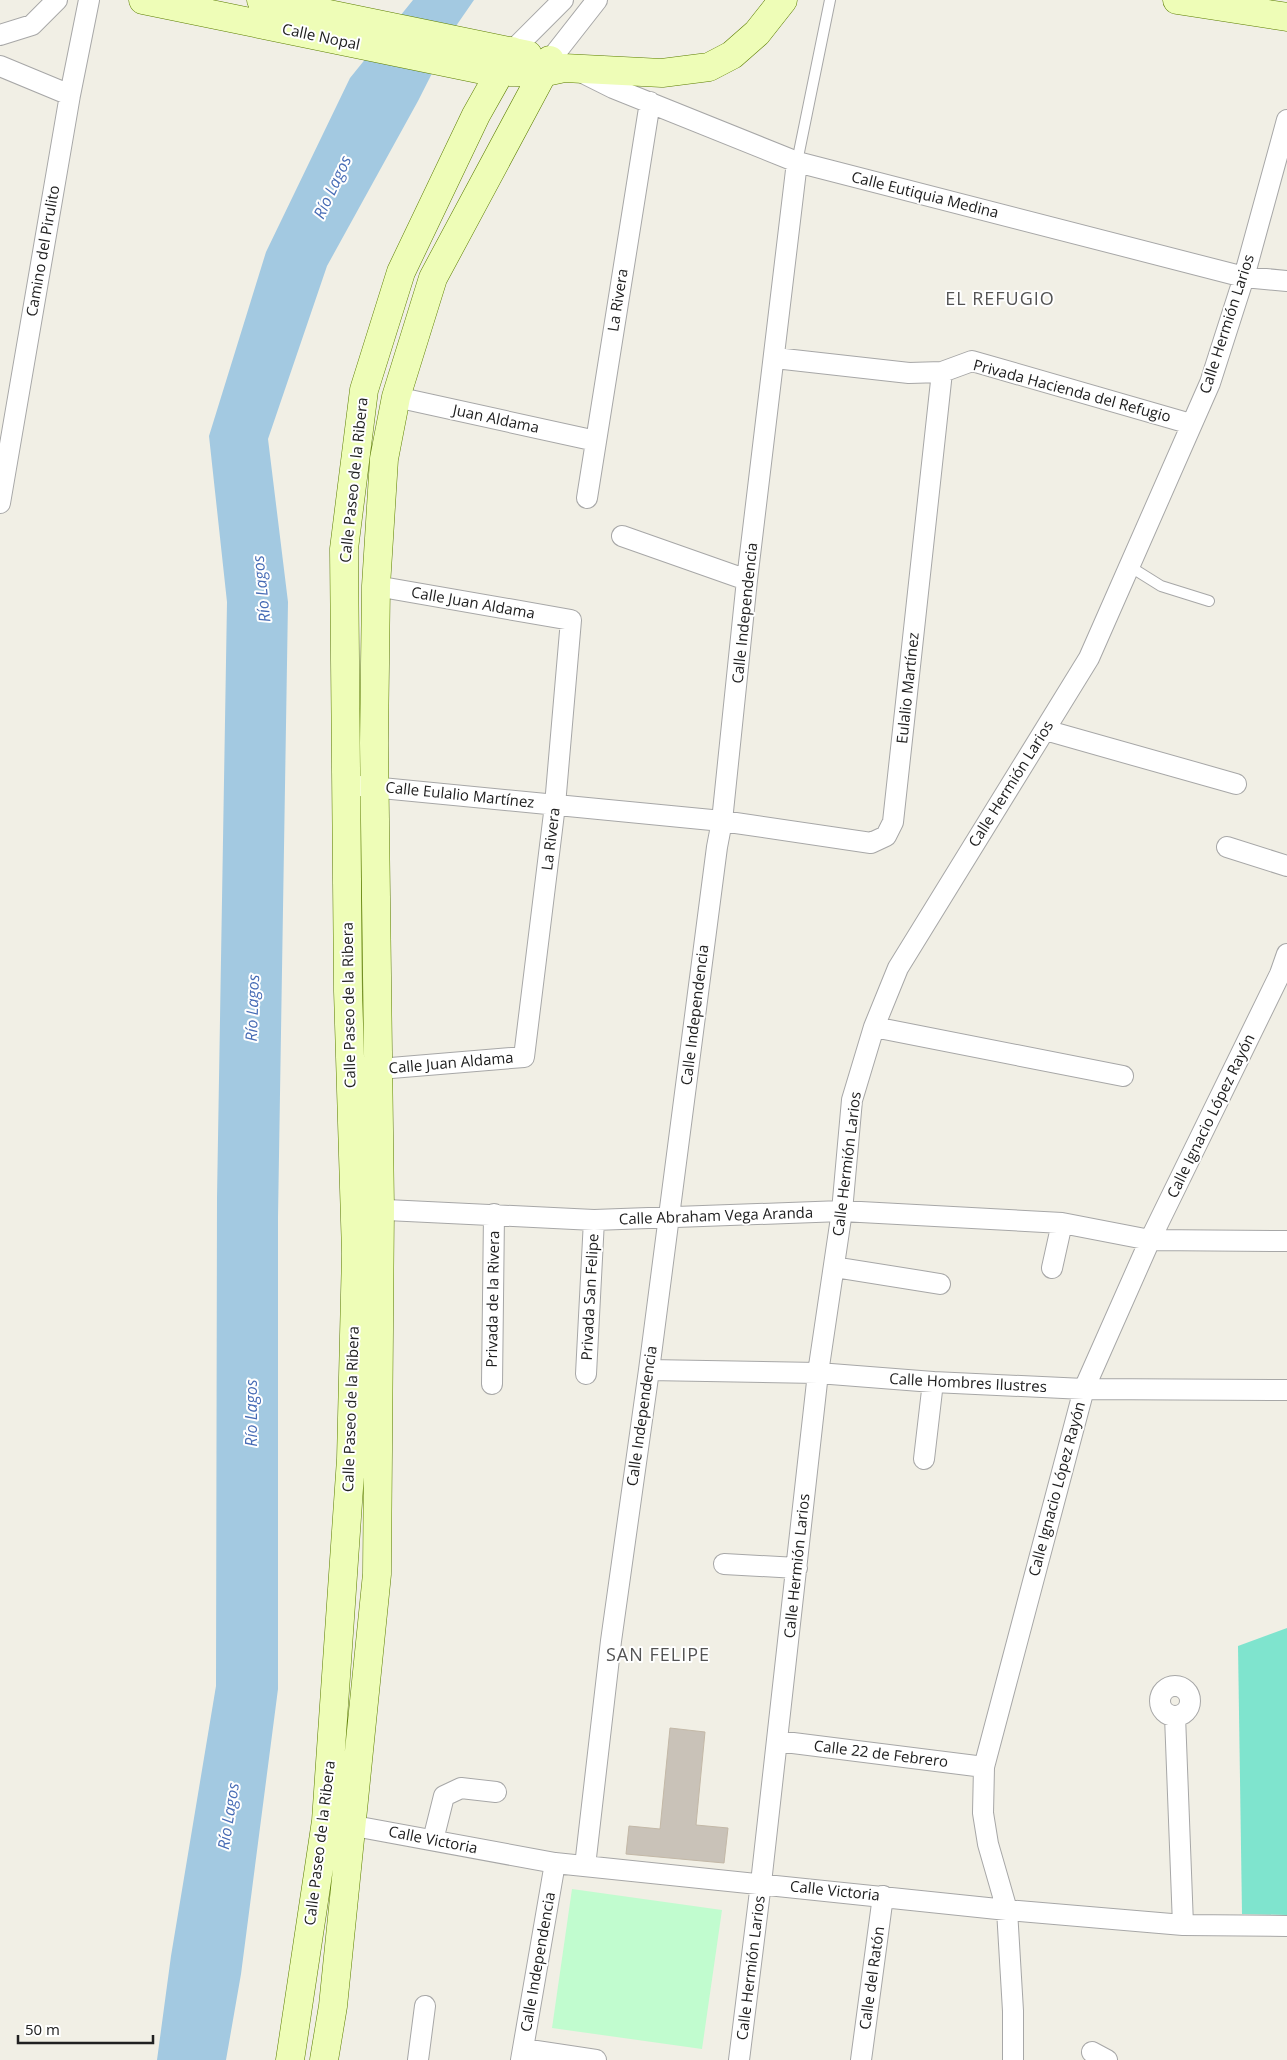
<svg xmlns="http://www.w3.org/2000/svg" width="1287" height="2060" viewBox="0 0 1287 2060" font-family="'Open Sans',sans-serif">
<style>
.park{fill:#c1fccf}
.pitch{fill:#7fe4ce}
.water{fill:#a3c9e1}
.building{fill:#c9c2b8;stroke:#c3b8a7}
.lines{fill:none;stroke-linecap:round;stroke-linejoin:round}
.lane-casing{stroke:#a7a7a7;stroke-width:12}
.street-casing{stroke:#a7a7a7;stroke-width:22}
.secondary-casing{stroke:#5b7d00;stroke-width:29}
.lane{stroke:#fff;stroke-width:10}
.street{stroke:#fff;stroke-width:20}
.secondary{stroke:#eefdb7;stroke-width:28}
.labels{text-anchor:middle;stroke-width:4;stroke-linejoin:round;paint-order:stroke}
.street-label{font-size:15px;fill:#202020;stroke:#fff}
.water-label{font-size:16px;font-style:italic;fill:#466bb5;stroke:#fff}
.quarter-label{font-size:18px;letter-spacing:1px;fill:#535353;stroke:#fff}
</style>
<rect width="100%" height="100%" fill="#f1efe5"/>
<path class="park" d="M 572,1889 L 722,1910 L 702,2049 L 552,2028 Z"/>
<path class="pitch" d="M 1287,1628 L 1287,1915 L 1242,1914 L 1238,1646 Z"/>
<path class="water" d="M 413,0 L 474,0 L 456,26 L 418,101 L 327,266 L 268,439 L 288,602 L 278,1217 L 278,1689 L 241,1974 L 226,2060 L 157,2060 L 171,1956 L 216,1686 L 217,1198 L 227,602 L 209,436 L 266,252 L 350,78 Z"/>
<path class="building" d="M 670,1728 L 705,1732 L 696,1825 L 728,1828 L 724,1863 L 626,1854 L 629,1826 L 660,1829 Z"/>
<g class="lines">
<g class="lane-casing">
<path id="lane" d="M 797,162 L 830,0
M 1129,566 L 1161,586 L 1209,601"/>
</g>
<g class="street-casing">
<path id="street" d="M 0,35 L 32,25 L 57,0
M 512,51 L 563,0
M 550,60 L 597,0
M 0,66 L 70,95
M 579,71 L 613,88 L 797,162 L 1244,277 L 1287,281
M 775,358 L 909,373 L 942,372 L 972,361 L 1191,424
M 396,397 L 596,441
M 587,498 L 650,102
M 0,503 L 70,95 L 89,0
M 622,536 L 747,580
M 376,586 L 571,620 L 555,805 L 524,1057 L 379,1069
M 1045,730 L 1236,784
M 361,786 L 722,821 L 871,843 L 886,836 L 893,822 L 942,372
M 1227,847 L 1287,866
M 874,1027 L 1123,1076
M 366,1209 L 594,1220 L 842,1211 L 1062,1223 L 1150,1240 L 1287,1241
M 834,1267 L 940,1284
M 1052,1268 L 1062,1223
M 649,1370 L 818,1373 L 933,1382 L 1084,1389 L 1287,1390
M 586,1374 L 594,1220
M 492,1384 L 494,1214
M 924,1459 L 933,1382
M 724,1564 L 797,1568
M1160 1701a15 15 0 1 1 30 0a15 15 0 1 1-30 0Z
M 1175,1716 L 1183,1925
M 777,1741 L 984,1767
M 338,1823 L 555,1863 L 1007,1910 L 1183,1925 L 1287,1926
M 433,1840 L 444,1796 L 461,1788 L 496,1792
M 585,1866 L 611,1641 L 649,1370 L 717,847 L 722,821 L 747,580 L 797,162
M 523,2049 L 596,2060
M 1092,2052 L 1107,2060
M 418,2060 L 425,2006
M 521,2060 L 555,1863
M 739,2060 L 761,1883 L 818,1373 L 842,1211 L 852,1100 L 874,1027 L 898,968 L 1089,658 L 1210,383 L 1244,277 L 1287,120
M 861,2060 L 883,1896
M 1013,2060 L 1013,2011 L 1007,1910 L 988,1844 L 983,1813 L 984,1767 L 1084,1389 L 1150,1240 L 1280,974 L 1287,954"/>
</g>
<g class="secondary-casing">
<path id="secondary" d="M 143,0 L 488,71 L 541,73 L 564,68 L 662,73 L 709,67 L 732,55 L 757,33 L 783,0
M 261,0 L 528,55
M 1177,0 L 1287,17
M 290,2060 L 326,1821 L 351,1459 L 356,1253 L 348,991 L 344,549 L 364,390 L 401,272 L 476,115 L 512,51
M 324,2060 L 333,2006 L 377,1574 L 380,1208 L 374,743 L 376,586 L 384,459 L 396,397 L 433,278 L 550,60"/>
</g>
<use href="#lane" class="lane"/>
<use href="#street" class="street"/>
<use href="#secondary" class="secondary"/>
</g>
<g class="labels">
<g class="street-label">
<text transform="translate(321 37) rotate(12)" y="5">Calle Nopal</text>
<text transform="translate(925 195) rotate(14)" y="5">Calle Eutiquia Medina</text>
<text transform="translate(43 251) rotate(-80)" y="5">Camino del Pirulito</text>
<text transform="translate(618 300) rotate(-81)" y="5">La Rivera</text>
<text transform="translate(1227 324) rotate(-72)" y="5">Calle Hermión Larios</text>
<text transform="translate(1072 391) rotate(15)" y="5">Privada Hacienda del Refugio</text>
<text transform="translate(496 419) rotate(12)" y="5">Juan Aldama</text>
<text transform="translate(354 480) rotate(-84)" y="5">Calle Paseo de la Ribera</text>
<text transform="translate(473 603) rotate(10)" y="5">Calle Juan Aldama</text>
<text transform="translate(745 613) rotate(-84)" y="5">Calle Independencia</text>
<text transform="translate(908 688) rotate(-84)" y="5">Eulalio Martínez</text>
<text transform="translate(1011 784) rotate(-58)" y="5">Calle Hermión Larios</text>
<text transform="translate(460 795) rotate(6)" y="5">Calle Eulalio Martínez</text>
<text transform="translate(551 839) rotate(-83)" y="5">La Rivera</text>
<text transform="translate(349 1005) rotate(-91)" y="5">Calle Paseo de la Ribera</text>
<text transform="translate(695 1015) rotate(-83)" y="5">Calle Independencia</text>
<text transform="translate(451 1063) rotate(-5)" y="5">Calle Juan Aldama</text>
<text transform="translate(1211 1116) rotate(-64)" y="5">Calle Ignacio López Rayón</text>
<text transform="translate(847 1164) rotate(-83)" y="5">Calle Hermión Larios</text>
<text transform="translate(716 1216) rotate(-2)" y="5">Calle Abraham Vega Aranda</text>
<text transform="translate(590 1297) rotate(-87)" y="5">Privada San Felipe</text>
<text transform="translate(493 1299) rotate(-89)" y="5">Privada de la Rivera</text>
<text transform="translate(968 1383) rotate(3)" y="5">Calle Hombres Ilustres</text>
<text transform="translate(351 1409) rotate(-88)" y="5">Calle Paseo de la Ribera</text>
<text transform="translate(642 1416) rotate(-82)" y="5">Calle Independencia</text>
<text transform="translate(1057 1489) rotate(-75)" y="5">Calle Ignacio López Rayón</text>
<text transform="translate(797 1566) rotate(-84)" y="5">Calle Hermión Larios</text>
<text transform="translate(881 1754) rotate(7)" y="5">Calle 22 de Febrero</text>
<text transform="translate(433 1840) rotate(11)" y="5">Calle Victoria</text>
<text transform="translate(320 1843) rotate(-83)" y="5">Calle Paseo de la Ribera</text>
<text transform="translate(835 1891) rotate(6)" y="5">Calle Victoria</text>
<text transform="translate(538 1962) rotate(-80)" y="5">Calle Independencia</text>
<text transform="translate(751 1968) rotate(-83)" y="5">Calle Hermión Larios</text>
<text transform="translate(872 1978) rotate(-82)" y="5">Calle del Ratón</text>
</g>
<g class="water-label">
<text transform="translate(332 187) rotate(-65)" y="6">Río Lagos</text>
<text transform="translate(261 589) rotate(-96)" y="6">Río Lagos</text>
<text transform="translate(252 1008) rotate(-88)" y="6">Río Lagos</text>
<text transform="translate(251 1413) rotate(-90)" y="6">Río Lagos</text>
<text transform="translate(228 1816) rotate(-81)" y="6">Río Lagos</text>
</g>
<g class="quarter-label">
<text x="1000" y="305">EL REFUGIO</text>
<text x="658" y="1661">SAN FELIPE</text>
</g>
</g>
<path d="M18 2035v8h135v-8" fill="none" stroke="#202020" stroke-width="2.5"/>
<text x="25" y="2035" font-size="15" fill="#202020" stroke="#ffffff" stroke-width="4" paint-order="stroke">50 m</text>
</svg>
